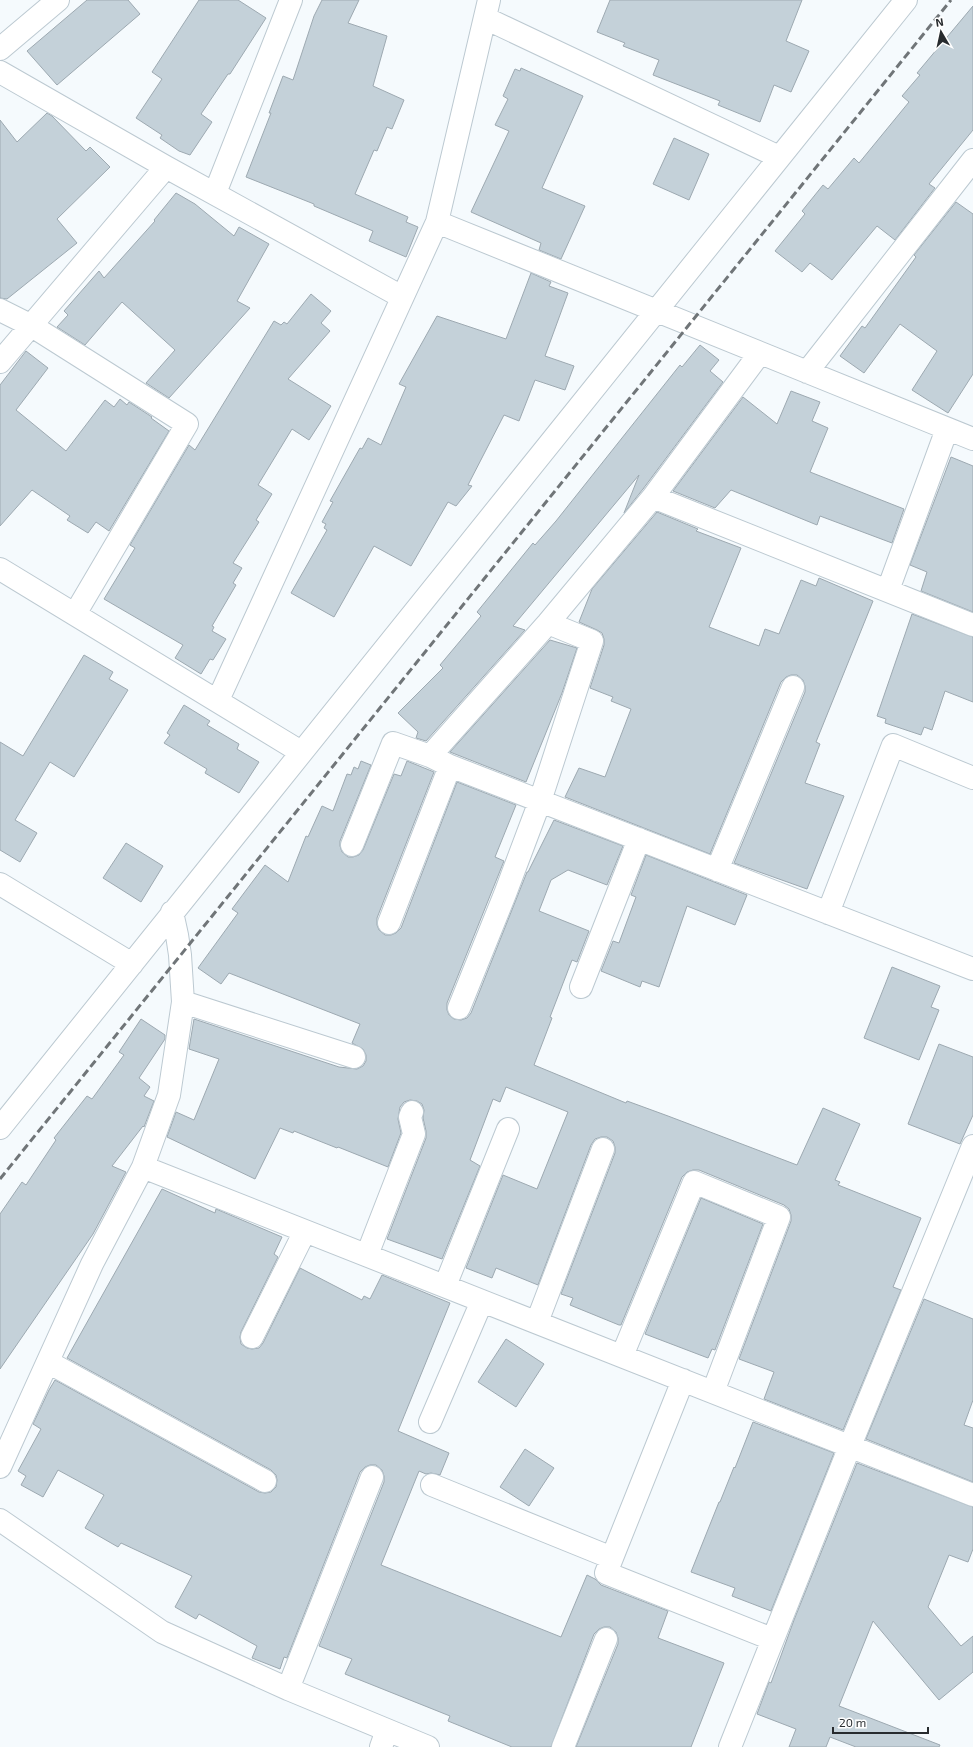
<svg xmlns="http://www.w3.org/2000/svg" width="973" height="1747" viewBox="0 0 973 1747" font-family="'Exo 2',sans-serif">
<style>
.building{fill:#c4d1d9;stroke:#9da9b1}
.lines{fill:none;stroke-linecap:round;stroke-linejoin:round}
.street-casing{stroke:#bcc9d1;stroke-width:24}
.street{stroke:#fff;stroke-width:22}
.rail{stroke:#707578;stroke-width:3;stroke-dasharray:8 4;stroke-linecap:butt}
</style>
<rect width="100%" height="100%" fill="#f5fafd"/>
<path class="building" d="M 87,0 L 128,0 L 140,14 L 57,85 L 27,51 Z
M 199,0 L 238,0 L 266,18 L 230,74 L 228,74 L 201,114 L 212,122 L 190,155 L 179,151 L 160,138 L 162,135 L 136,118 L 162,79 L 152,72 Z
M 322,0 L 359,0 L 348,23 L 387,36 L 373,86 L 404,100 L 392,129 L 387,127 L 377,151 L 374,150 L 355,194 L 408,217 L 406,222 L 418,227 L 406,257 L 369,241 L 373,231 L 314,206 L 314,204 L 246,177 L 271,113 L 269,113 L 283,76 L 293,80 L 314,16 Z
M 610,0 L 802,0 L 786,41 L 809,51 L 791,92 L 774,85 L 760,122 L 718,105 L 720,101 L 653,75 L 659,60 L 623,46 L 625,43 L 597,32 Z
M 973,6 L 973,130 L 929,184 L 935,188 L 895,240 L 877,226 L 832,280 L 810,263 L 802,272 L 775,251 L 805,214 L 802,211 L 823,185 L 828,189 L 854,158 L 859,163 L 909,102 L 902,96 L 920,75 L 917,73 Z
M 521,68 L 583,96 L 542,188 L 585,206 L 561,259 L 539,250 L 541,243 L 471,212 L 509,131 L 495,125 L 508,99 L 503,96 L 515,69 L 520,71 Z
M 47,113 L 52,116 L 86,151 L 90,147 L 110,167 L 57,219 L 77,243 L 7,299 L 0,298 L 0,120 L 17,142 Z
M 674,138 L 709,154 L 689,200 L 653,184 Z
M 176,193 L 195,204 L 234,236 L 239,227 L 269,244 L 237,301 L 250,308 L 169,398 L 146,383 L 175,350 L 122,302 L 85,345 L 57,327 L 68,315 L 64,311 L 99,271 L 104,278 L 155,221 L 154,220 Z
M 956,202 L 973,214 L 973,374 L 948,413 L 912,390 L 937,351 L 900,324 L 864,373 L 840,356 L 862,326 L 865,328 L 916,257 L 914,255 Z
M 531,273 L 551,282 L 549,286 L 568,293 L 545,356 L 574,366 L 565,390 L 535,380 L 519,421 L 504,415 L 468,485 L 472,486 L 456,506 L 448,502 L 411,566 L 374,546 L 334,617 L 291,593 L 327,530 L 324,528 L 326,524 L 322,522 L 333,502 L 330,501 L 360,448 L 362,449 L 368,438 L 381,445 L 406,387 L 399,384 L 437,316 L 506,339 Z
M 311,294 L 331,311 L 321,323 L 330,331 L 288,379 L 331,406 L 309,440 L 292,429 L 258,485 L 272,494 L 256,520 L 259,522 L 233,563 L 242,568 L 233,583 L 236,585 L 212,626 L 214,627 L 212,631 L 226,639 L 213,660 L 210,659 L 201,674 L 175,658 L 183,645 L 104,599 L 135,548 L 130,545 L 189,445 L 195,450 L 274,321 L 281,325 L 284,322 L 287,324 Z
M 700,345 L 719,360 L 710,371 L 723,382 L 643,489 L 624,513 L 639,475 L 513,626 L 525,630 L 426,741 L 416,738 L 418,732 L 398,713 L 443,668 L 440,665 L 481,616 L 477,612 L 533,543 L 535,545 L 556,521 L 680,365 L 682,367 Z
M 26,351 L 48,368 L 16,410 L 66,451 L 105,400 L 114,407 L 120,399 L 127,405 L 129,402 L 152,417 L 151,418 L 169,431 L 109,531 L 96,522 L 88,533 L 67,520 L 70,516 L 32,490 L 0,526 L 0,385 Z
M 791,391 L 820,402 L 812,421 L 828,428 L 810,472 L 904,509 L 892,543 L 820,516 L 817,525 L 731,490 L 715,508 L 673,491 L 743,397 L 777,424 Z
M 951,457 L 973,466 L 973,612 L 921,591 L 927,572 L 910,565 Z
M 657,512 L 698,529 L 696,531 L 741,548 L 709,627 L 759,646 L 765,629 L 779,634 L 801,580 L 816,586 L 819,578 L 873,601 L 816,742 L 820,744 L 805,783 L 844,796 L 807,889 L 734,863 L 805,692 L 805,686 L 803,680 L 797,675 L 791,675 L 786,677 L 781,682 L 710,854 L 565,797 L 579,768 L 605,777 L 631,709 L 611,701 L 613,697 L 590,688 L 604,645 L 604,639 L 602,633 L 597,630 L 579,622 L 592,589 Z
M 912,614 L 973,637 L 973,702 L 945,691 L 932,730 L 924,727 L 921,735 L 885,723 L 886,719 L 877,716 Z
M 550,640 L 577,648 L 562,693 L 526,782 L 450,752 Z
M 84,655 L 113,672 L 109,679 L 128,690 L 74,777 L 50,762 L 15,820 L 37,833 L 20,862 L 0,850 L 0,742 L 23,756 Z
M 184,705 L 210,721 L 207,725 L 239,744 L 237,749 L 259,762 L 239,793 L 205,773 L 207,769 L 164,743 L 170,735 L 167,733 Z
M 361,761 L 371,765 L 340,841 L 340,846 L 342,852 L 348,857 L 353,857 L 359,855 L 363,850 L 394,774 L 401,776 L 407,761 L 434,772 L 377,918 L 377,925 L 379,930 L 385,935 L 391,935 L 396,933 L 401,928 L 457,782 L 516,805 L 495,857 L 504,861 L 447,1003 L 447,1010 L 449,1015 L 454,1019 L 461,1020 L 467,1018 L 471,1013 L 527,872 L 528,872 L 554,820 L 623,846 L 607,885 L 568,870 L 551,880 L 539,911 L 589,931 L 577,962 L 572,960 L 550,1017 L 552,1018 L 534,1065 L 626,1103 L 627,1101 L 668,1116 L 797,1165 L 823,1108 L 860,1124 L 835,1180 L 840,1182 L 838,1185 L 921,1218 L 893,1287 L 901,1290 L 843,1430 L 764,1399 L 774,1372 L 739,1359 L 791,1221 L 791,1215 L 789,1209 L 784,1205 L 699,1170 L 693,1170 L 687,1172 L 682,1177 L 621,1325 L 619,1325 L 570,1305 L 573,1298 L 561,1294 L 615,1153 L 615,1147 L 613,1141 L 607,1137 L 601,1137 L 595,1139 L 591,1145 L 538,1285 L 496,1268 L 492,1278 L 466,1268 L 503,1175 L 537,1189 L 568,1112 L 506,1087 L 500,1102 L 493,1099 L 470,1160 L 480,1166 L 442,1259 L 387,1239 L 426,1138 L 426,1131 L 423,1118 L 424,1110 L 422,1104 L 417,1101 L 410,1100 L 404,1102 L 400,1107 L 398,1119 L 401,1133 L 388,1167 L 338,1147 L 337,1148 L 294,1131 L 293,1133 L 280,1128 L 255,1179 L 167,1137 L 176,1112 L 194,1120 L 219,1059 L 189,1049 L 194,1019 L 339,1067 L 357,1069 L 363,1066 L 366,1061 L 366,1055 L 363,1049 L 352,1043 L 360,1024 L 229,973 L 221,984 L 198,968 L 238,913 L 232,909 L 265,865 L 288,882 L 306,836 L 308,837 L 322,806 L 333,811 L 347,774 L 351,775 L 354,767 L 358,769 Z
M 126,843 L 163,866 L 141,902 L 103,878 Z
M 646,855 L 747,895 L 735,925 L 687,906 L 659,987 L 642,981 L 640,987 L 601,971 L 613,941 L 619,943 L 636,897 L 631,895 Z
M 892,967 L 940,986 L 931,1007 L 939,1010 L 919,1060 L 864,1038 Z
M 141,1019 L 165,1035 L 165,1039 L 139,1078 L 150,1087 L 144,1096 L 154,1101 L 144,1127 L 143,1126 L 112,1166 L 126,1172 L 93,1234 L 0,1369 L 0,1214 L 22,1182 L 26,1185 L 56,1140 L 54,1138 L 87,1096 L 92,1099 L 124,1055 L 119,1052 Z
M 939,1044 L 973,1057 L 973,1115 L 960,1144 L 908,1124 Z
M 162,1189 L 215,1213 L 216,1209 L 282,1237 L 274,1254 L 278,1257 L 241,1332 L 240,1337 L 241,1344 L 247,1348 L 252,1349 L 259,1348 L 263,1343 L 300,1268 L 362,1300 L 364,1296 L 370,1299 L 382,1275 L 450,1303 L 398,1431 L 449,1453 L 440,1475 L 431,1473 L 426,1474 L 419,1471 L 381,1565 L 561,1637 L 587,1575 L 595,1579 L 601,1585 L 668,1611 L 658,1638 L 724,1663 L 691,1747 L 576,1747 L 618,1644 L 618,1638 L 616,1632 L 610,1627 L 604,1627 L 599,1629 L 594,1634 L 551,1747 L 512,1747 L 448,1721 L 450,1716 L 345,1674 L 352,1659 L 319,1646 L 384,1482 L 384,1476 L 382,1470 L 376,1465 L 370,1465 L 365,1467 L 360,1472 L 287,1658 L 284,1657 L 280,1669 L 252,1658 L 257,1646 L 199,1614 L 196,1619 L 175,1607 L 192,1576 L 121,1543 L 118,1547 L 85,1528 L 104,1495 L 58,1470 L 43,1497 L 21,1485 L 26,1476 L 18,1471 L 41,1429 L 33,1424 L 49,1390 L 55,1380 L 259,1492 L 265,1493 L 271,1492 L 276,1487 L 277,1480 L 276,1475 L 271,1470 L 67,1358 Z
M 701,1198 L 763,1224 L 715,1350 L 712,1349 L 708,1358 L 645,1334 Z
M 924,1299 L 973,1319 L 973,1400 L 964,1425 L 973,1428 L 973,1482 L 866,1439 Z
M 506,1339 L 544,1364 L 516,1407 L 478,1382 Z
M 753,1422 L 834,1453 L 771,1611 L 732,1596 L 735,1588 L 691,1572 L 719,1502 L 720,1502 L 734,1467 L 735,1468 Z
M 525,1449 L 554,1468 L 529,1506 L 500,1487 Z
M 857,1463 L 973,1507 L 973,1549 L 968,1562 L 949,1555 L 928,1607 L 961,1646 L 973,1636 L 973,1672 L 939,1700 L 873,1621 L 839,1706 L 940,1745 L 939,1747 L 856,1747 L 830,1737 L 826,1747 L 789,1747 L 796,1729 L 757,1714 L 769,1682 L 771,1683 L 794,1620 Z"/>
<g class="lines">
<g class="street-casing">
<path id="street" d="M 489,0 L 437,222 L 973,439
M 485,18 L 779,157
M 0,49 L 58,0
M 0,72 L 166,167 L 402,297
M 215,193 L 291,0
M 0,310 L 32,326 L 187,424 L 75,614
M 0,362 L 166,167
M 807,372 L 973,160
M 653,497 L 973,625
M 0,569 L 301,752
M 888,590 L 947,429
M 218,700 L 437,222
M 430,756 L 548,623 L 653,497 L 760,353
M 352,845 L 393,743 L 430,756 L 450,766 L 973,969
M 717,870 L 793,687
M 0,884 L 132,964
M 828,913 L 893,745 L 973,778
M 389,923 L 450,766
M 581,987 L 639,839
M 183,1002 L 354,1057
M 459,1008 L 505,894 L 540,801 L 592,641 L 548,623
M 0,1128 L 906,0
M 143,1167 L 973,1495
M 367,1255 L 414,1134 L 410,1117 L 412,1112
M 445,1286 L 508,1129
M 537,1322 L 603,1149
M 252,1337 L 305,1231
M 622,1356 L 694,1182 L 779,1217 L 713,1392
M 48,1362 L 265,1481
M 683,1380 L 606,1573 L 772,1639
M 430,1422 L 482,1301
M 0,1467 L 92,1264 L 143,1167 L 169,1095 L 183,1002 L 180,955 L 177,935 L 172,912
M 432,1485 L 612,1558
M 0,1520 L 162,1632 L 288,1689 L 428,1747
M 288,1689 L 372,1477
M 381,1747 L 387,1730
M 563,1747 L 606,1639
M 730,1747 L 850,1446 L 973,1146"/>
</g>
<use href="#street" class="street"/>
<path class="rail" d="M 0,1179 L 951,0"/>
</g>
<g transform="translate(941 32) rotate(351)" stroke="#ffffff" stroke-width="3" paint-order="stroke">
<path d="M0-3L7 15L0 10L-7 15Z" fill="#272b2e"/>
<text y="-6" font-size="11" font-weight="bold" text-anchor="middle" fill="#272b2e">N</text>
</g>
<path d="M833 1727v6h95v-6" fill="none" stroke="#272b2e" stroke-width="2"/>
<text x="839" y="1727" font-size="12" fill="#272b2e" stroke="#ffffff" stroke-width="3" paint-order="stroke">20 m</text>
</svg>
